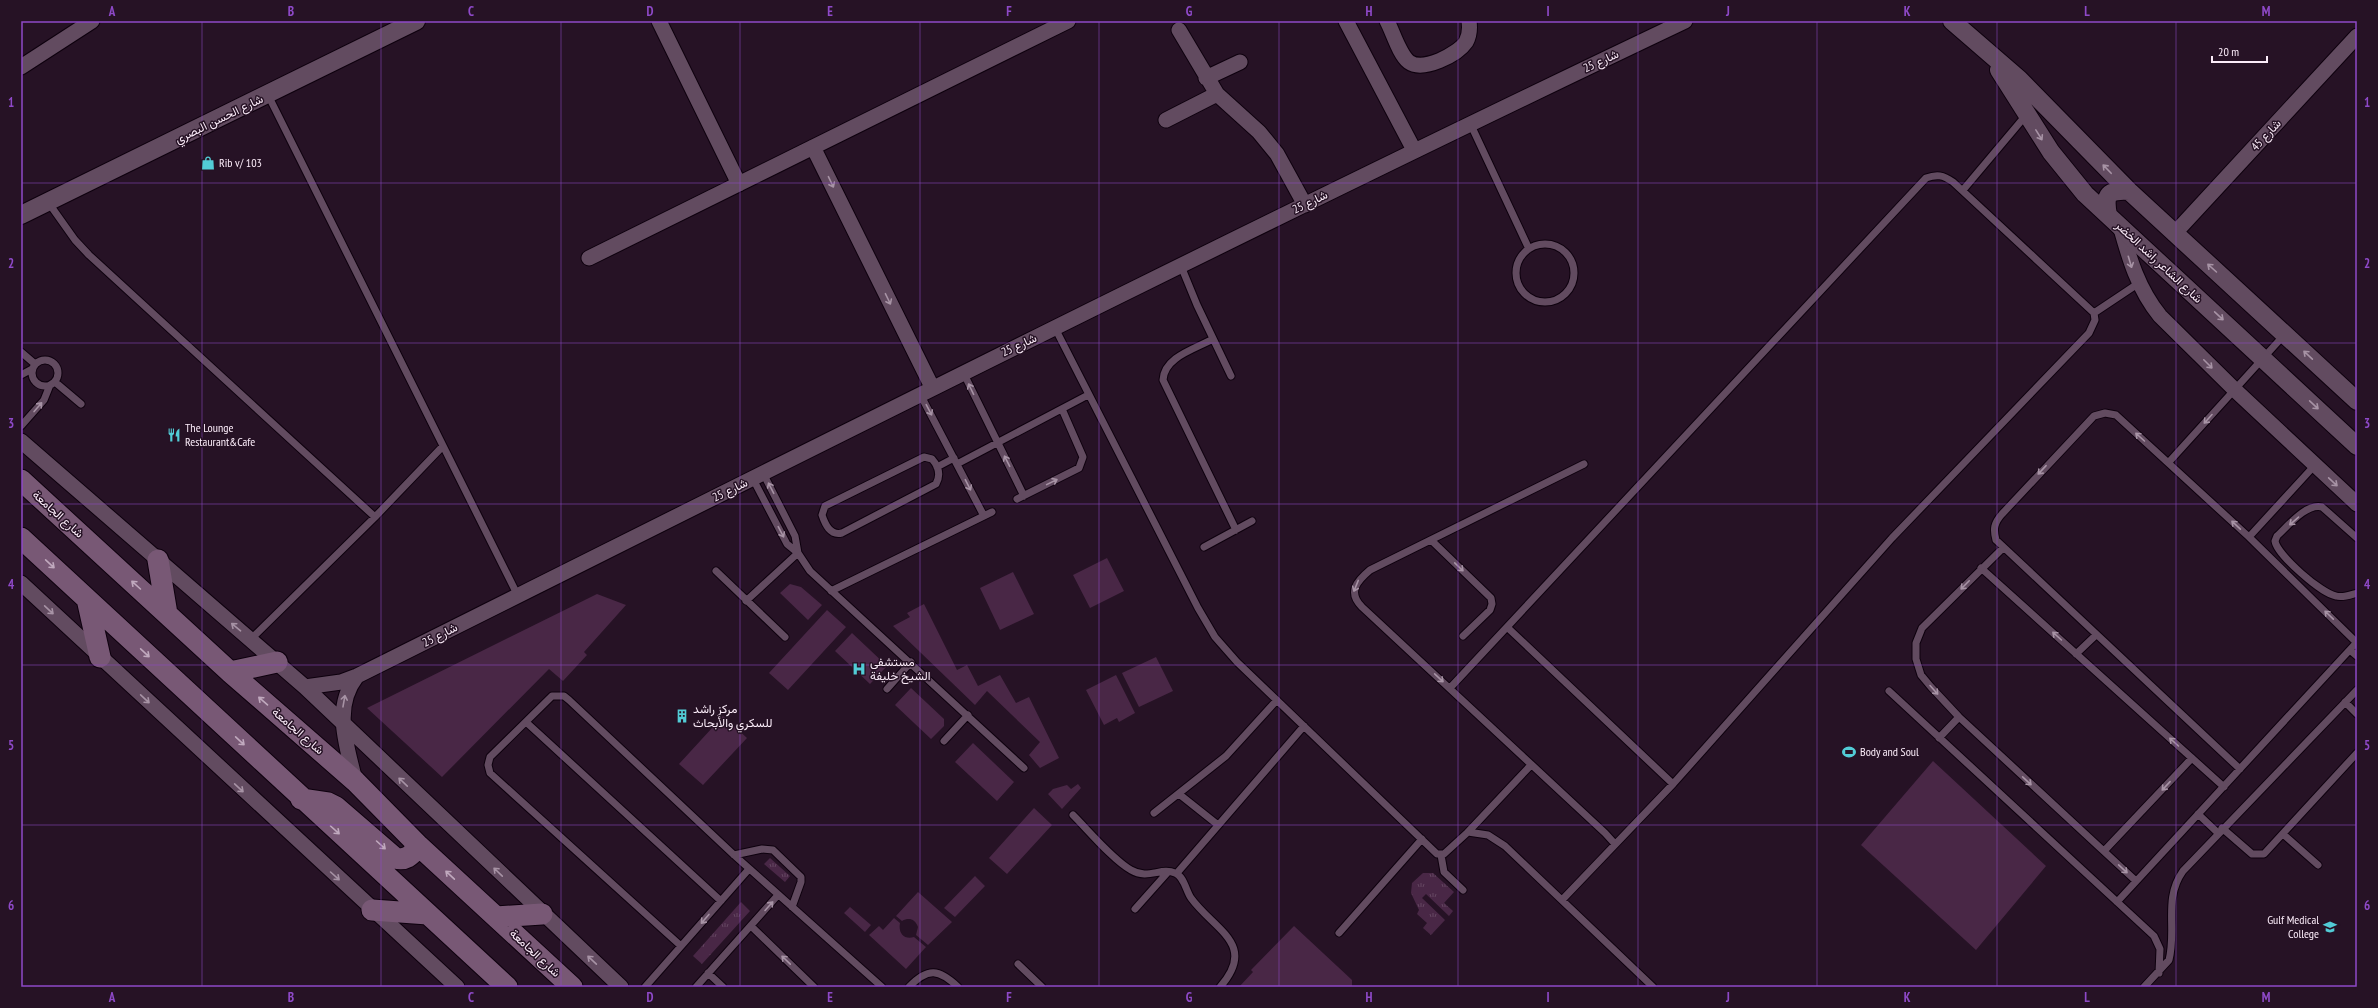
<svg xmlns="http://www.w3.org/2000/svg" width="2378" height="1008" viewBox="0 0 2378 1008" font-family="'PT Sans Narrow',Vazirmatn,sans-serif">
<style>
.grass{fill:url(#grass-tufts)}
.garden{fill:#492746}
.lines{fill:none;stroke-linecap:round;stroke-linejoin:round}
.service-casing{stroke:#0e010e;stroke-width:9}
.minor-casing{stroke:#0e010e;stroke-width:17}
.tertiary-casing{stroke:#0e010e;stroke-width:20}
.secondary-casing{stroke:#0e010e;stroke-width:23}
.service{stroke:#624b60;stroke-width:7}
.minor{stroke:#624b60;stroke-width:15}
.tertiary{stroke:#624b60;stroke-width:18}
.secondary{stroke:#785875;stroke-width:21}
.oneway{stroke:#a793a5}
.oneway2{stroke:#c0a9be}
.grid{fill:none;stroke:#8e49c8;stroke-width:1;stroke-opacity:0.55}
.labels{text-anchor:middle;stroke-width:3;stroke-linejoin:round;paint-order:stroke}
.street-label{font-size:12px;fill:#fbecf9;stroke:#261225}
.poi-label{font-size:12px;fill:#fbecf9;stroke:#261225;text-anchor:start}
.neatline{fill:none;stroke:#8e49c8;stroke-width:1.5}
.grid-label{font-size:13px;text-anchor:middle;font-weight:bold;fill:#8e49c8}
</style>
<defs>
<pattern id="grass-tufts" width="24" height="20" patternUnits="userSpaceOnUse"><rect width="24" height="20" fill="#492746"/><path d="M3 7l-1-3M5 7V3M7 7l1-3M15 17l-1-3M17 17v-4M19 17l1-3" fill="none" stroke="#644661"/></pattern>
</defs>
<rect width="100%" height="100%" fill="#261225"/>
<path class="grass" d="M 770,858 L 790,876 L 785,882 L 764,864 Z
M 1423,873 L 1433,873 L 1454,892 L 1444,903 L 1453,911 L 1449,916 L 1426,894 L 1422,898 L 1445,920 L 1431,935 L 1423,928 L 1427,923 L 1417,914 L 1419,910 L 1411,893 L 1412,883 Z
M 741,902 L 750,911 L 702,964 L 693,956 Z"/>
<path class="garden" d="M 1107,558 L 1124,591 L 1090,608 L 1073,575 Z
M 1013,572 L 1034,614 L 1000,630 L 980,588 Z
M 790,584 L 801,587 L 822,605 L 808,620 L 780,593 Z
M 597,594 L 626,605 L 584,652 L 587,655 L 563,681 L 549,669 L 442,777 L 367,708 Z
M 924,604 L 957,670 L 967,665 L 978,686 L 1000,675 L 1016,703 L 1029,697 L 1059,758 L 1040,768 L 1029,755 L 1040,742 L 987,691 L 975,705 L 893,626 L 910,617 L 907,613 Z
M 827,610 L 846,627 L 788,690 L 769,673 Z
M 852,633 L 887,666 L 870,684 L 835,651 Z
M 1156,657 L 1173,691 L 1139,707 L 1122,673 Z
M 1116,675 L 1135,713 L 1119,722 L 1117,718 L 1104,725 L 1086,690 Z
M 911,688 L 944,719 L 944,726 L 931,739 L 895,705 Z
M 723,716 L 747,738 L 703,785 L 679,764 Z
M 973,743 L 1014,782 L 997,801 L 955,762 Z
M 1933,761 L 2046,866 L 1976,950 L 1861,845 Z
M 1078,784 L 1081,788 L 1062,809 L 1048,794 L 1053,789 L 1067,785 L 1071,789 Z
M 1034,808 L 1052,825 L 1007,874 L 989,858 Z
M 975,876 L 985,886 L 955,917 L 944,908 Z
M 918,892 L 952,922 L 928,945 L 916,935 L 918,927 C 915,919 909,917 902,921 L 896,916 Z
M 850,907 L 871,925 L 865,932 L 844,913 Z
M 894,918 L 900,923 C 898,933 904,940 914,937 L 926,947 L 906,969 L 869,935 L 879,926 L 883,930 Z
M 1294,926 L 1352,980 L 1352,987 L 1239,987 L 1253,972 L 1251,970 Z"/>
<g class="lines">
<g class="service-casing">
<path id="service" d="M 268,95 L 518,596
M 1470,123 L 1529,249
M 1963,190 L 2027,114
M 48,202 L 75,240 L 89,255 L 375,517
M1516 273a29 29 0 1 1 58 0a29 29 0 1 1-58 0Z
M 1181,266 L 1197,305 L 1231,376
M 2094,313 L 2139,283
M 1055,328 L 1198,608 L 1215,637 L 1237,662 L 1437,854 L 1444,854 L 1468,832 L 1531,765
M 1213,339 C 1195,349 1164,357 1163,380 L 1236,530
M 21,352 L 35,364
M32 373a13 13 0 1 1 26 0a13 13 0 1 1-26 0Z
M 963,372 L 1024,496
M 21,375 L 32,369
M 55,382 L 81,404
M 920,394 L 984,516
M 21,426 L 44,400 L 50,385
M 924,457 L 932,459 C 939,467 941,475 936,484 L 842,533 C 830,536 825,524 822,515 L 825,506 Z
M 2169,462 L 2285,334
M 957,464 L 1088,395
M 1584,464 L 1370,570 C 1357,581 1347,592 1362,607 L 1605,833 L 1615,844
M 937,467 L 954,458
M 763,473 L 795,536 L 798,553 L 810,571 L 1024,768
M 753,479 L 787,544 L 798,553
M 1017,499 L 1079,468 L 1083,457 L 1062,409
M 2249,537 L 2315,465
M 2357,538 L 2322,507 C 2306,503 2288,526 2277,536 L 2275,541 C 2277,555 2322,594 2336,596 C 2343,598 2350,595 2357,593
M 1431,540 L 1491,598 L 1492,604 L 1490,610 L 1463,636
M 1204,547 L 1252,521
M 2003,548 L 1922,628 L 1916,643 L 1916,659 L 1921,675 L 1931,687 L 1959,717 L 2136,881
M 1981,568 L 2224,787
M 716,571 L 785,637
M 831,591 L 992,512
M 746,601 L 798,553
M 1508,628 L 1673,784
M 251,639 L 375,517 L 443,446
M 2350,650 L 2357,656
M 2076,654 L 2096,635
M 1450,688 L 1926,178 C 1937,174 1943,175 1953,182 L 2094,313 L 2095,320 L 2089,333 L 1892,538 L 1673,784 L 1562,900
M 887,689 L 911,662
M 1889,691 L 2154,936 L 2160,949 L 2159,973
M 2345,702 L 2357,714
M 526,722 L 721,901
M 1939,738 L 1959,717
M 944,741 L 968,715
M 2240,769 L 1996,540 C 1993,529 1994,523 2002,514 L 2094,416 L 2105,413 L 2116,415 L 2249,537 L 2357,643
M 1179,794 L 1218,825
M 1154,813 L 1226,756 L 1277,700
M 2198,814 L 2218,833
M 1073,815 C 1088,830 1113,860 1131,870 C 1148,880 1161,867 1175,873 C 1184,876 1186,891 1191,898 C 1214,930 1258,944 1220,987
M 2222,828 L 2252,854 L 2264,854 L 2357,753
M 1468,832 L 1488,835 L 1505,846 L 1653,987
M 2283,834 L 2318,865
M 2104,851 L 2192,758
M 734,855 L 762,849 L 773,850 L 801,877 L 801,882 L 792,907
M 1441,855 L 1444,872 L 1463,890
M 1177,873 L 1304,726
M 2117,902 L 2357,642
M 1135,909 L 1168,872
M 751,926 L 814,987
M 1339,933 L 1422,839
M 681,946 L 490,773 L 488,765 L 490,757 L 552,696 L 564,696 L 569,700 L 734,855 L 882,987
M 1018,964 L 1042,987
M 708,973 L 723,987
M 645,987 L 749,869
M 696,987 L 778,895
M 909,987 C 928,967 939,969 958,987
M 2144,987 L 2169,960 C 2177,929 2163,899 2183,871 L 2357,690"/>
</g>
<g class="minor-casing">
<path id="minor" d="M 659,21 L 739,184
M 1346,21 L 1414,150
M 1387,21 C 1393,32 1399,54 1409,62 C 1423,72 1457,55 1466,42 C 1470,35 1470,28 1469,21
M 1179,30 L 1217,94 L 1259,132 L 1277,154 L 1305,205
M 21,67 L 92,21
M 1206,78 L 1240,62
M 1166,120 L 1217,94
M 813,147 L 932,387
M 2120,225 C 2129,258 2138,289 2160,316 L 2235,390 L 2357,504
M 2174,234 L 2357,36
M 589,258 L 1068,21
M 21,441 L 305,687 L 621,987
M 21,583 L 457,987
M 305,687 L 341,682 L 357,676 C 798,456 1239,233 1685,21
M 355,781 C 347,745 332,708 357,676"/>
</g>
<g class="tertiary-casing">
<path id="tertiary" d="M 1952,21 L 2019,79 L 2129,191 L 2357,401
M 1999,70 L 2051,152 L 2085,194 L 2357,446
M 21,215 L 416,21
M 2108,215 C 2104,194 2108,190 2129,191"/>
</g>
<g class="secondary-casing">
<path id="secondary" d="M 21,480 L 230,672 L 355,781 L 419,846 L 572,987
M 21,538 L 507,987
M 158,560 L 167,614
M 87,599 L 100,657
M 230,672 L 277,662
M 301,799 L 328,803 L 336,807 L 395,858 C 407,861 411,855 419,846
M 372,910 L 428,914
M 496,917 L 542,914"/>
</g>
<use href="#service" class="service"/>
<use href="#minor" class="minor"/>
<use href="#tertiary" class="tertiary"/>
<use href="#secondary" class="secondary"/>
</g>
<defs><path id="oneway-shaft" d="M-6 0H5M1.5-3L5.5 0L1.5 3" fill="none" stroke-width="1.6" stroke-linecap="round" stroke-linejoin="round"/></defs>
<g class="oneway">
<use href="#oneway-shaft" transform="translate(2039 135) rotate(58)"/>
<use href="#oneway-shaft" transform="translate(2107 169) rotate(-134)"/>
<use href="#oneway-shaft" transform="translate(831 182) rotate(64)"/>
<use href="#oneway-shaft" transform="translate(2130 262) rotate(73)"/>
<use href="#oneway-shaft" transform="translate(2212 268) rotate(-138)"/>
<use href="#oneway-shaft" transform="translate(888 299) rotate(64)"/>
<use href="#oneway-shaft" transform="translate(2219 316) rotate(43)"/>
<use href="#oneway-shaft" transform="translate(2308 355) rotate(-137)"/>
<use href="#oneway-shaft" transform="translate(2208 364) rotate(45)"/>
<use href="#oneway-shaft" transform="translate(971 389) rotate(-116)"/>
<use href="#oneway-shaft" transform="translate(2314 405) rotate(43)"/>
<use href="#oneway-shaft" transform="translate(38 407) rotate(-49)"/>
<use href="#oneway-shaft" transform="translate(929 410) rotate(62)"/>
<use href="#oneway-shaft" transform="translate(2208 419) rotate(132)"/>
<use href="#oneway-shaft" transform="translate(2140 437) rotate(-138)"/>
<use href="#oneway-shaft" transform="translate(1007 461) rotate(-117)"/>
<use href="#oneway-shaft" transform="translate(2042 470) rotate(133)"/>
<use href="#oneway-shaft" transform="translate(1052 482) rotate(-26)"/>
<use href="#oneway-shaft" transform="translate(2333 482) rotate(43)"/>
<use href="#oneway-shaft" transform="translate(968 485) rotate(63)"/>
<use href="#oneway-shaft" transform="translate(771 488) rotate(-117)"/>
<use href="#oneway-shaft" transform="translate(2294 521) rotate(139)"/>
<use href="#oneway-shaft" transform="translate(2236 525) rotate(-137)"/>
<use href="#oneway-shaft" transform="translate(781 532) rotate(62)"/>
<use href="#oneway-shaft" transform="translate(1459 567) rotate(44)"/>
<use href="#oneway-shaft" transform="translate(1965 585) rotate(135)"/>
<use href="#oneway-shaft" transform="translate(1356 586) rotate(112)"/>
<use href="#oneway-shaft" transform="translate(49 610) rotate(43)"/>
<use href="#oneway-shaft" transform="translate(2329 615) rotate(-136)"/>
<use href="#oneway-shaft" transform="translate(236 627) rotate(-140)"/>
<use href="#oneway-shaft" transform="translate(2057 636) rotate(-138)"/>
<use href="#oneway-shaft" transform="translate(1439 678) rotate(43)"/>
<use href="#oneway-shaft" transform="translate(1934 690) rotate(48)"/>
<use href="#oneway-shaft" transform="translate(145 699) rotate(43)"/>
<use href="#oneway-shaft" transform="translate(344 701) rotate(-80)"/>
<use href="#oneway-shaft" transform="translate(2174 742) rotate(-138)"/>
<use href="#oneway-shaft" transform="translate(2027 781) rotate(43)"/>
<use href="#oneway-shaft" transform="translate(403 782) rotate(-136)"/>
<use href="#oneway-shaft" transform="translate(2166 786) rotate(133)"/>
<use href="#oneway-shaft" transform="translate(239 788) rotate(43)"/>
<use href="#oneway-shaft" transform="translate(2123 869) rotate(43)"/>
<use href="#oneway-shaft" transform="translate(498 872) rotate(-136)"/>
<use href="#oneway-shaft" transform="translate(335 876) rotate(42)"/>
<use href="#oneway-shaft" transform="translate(769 906) rotate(-48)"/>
<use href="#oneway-shaft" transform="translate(705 919) rotate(131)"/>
<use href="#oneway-shaft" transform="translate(592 960) rotate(-137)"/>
<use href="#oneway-shaft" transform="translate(786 960) rotate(-136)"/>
</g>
<g class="oneway2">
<use href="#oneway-shaft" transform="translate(50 564) rotate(43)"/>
<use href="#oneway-shaft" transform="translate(136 585) rotate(-138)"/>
<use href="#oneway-shaft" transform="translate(145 653) rotate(43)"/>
<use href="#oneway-shaft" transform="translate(263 701) rotate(-139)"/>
<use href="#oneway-shaft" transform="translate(240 741) rotate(43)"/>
<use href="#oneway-shaft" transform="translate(335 830) rotate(42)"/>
<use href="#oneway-shaft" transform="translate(381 845) rotate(42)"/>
<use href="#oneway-shaft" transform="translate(450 875) rotate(-137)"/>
</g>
<path class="grid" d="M 202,21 L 202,987M 381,21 L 381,987M 561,21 L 561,987M 740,21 L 740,987M 920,21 L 920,987M 1099,21 L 1099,987M 1279,21 L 1279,987M 1458,21 L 1458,987M 1638,21 L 1638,987M 1817,21 L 1817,987M 1997,21 L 1997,987M 2176,21 L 2176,987M 21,183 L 2357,183M 21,343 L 2357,343M 21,504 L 2357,504M 21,665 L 2357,665M 21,825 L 2357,825"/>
<defs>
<g id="shop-bare" transform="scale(1.08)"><path d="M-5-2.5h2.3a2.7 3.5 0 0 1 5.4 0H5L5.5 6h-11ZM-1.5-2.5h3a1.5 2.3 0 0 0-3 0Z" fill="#52ccd6" stroke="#261225" stroke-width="2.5" paint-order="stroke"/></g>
<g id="restaurant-bare" transform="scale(1.08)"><path d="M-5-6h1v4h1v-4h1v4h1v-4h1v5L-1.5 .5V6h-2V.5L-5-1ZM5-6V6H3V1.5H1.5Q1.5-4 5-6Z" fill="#52ccd6" stroke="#261225" stroke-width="2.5" paint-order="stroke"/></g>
<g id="hospital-bare" transform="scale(1.08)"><path d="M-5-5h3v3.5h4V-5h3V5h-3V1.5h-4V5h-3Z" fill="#52ccd6" stroke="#261225" stroke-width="2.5" paint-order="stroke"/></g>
<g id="building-bare" transform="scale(1.08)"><path d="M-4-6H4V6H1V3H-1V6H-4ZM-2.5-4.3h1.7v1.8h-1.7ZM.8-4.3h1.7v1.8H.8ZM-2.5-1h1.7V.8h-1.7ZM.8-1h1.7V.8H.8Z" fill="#52ccd6" stroke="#261225" stroke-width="2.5" paint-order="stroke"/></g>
<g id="stadium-bare" transform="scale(1.08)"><path d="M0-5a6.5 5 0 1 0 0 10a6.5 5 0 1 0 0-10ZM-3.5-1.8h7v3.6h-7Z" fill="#52ccd6" stroke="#261225" stroke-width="2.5" paint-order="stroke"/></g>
<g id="university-bare" transform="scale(1.08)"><path d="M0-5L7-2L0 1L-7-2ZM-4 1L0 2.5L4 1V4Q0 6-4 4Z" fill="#52ccd6" stroke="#261225" stroke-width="2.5" paint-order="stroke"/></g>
</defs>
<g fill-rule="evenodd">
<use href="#shop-bare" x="208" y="163"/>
<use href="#restaurant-bare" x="174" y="435"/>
<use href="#hospital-bare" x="859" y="669"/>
<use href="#building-bare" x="682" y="716"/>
<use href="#stadium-bare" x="1849" y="752"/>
<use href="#university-bare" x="2330" y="927"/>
</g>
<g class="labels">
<g class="street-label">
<text transform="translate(1601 61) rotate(-25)" y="4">شارع 25</text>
<text transform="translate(219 119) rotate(-26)" y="4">شارع الحسن البصري</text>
<text transform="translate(2266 135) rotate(-47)" y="4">شارع 45</text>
<text transform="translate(1310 202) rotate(-26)" y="4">شارع 25</text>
<text transform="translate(2159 262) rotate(43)" y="4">شارع الشاعر راشد الخضر</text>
<text transform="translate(1019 345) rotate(-25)" y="4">شارع 25</text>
<text transform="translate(730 490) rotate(-26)" y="4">شارع 25</text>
<text transform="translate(58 514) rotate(42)" y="4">شارع الجامعة</text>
<text transform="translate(440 635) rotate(-27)" y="4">شارع 25</text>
<text transform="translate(298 731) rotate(41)" y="4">شارع الجامعة</text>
<text transform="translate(535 953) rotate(43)" y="4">شارع الجامعة</text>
</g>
<g class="poi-label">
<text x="219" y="167">Rib v/ 103</text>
<text x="185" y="432">The Lounge<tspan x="185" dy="14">Restaurant&amp;Cafe</tspan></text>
<text x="870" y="666">مستشفى<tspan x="870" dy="14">الشيخ خليفة</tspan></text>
<text x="693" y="713">مركز راشد<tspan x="693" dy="14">للسكري والأبحاث</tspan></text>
<text x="1860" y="756">Body and Soul</text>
<text x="2319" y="924" text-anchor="end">Gulf Medical<tspan x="2319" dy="14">College</tspan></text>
</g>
</g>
<rect width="2378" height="1008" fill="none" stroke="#261225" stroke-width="44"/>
<path d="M2212 56v6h55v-6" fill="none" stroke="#fbecf9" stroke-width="2"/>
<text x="2218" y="56" font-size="12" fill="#fbecf9" stroke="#261225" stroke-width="3" paint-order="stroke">20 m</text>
<rect x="22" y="22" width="2334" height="964" class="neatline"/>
<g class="grid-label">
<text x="112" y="16">A</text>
<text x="291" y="16">B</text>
<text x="471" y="16">C</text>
<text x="650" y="16">D</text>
<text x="830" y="16">E</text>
<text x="1009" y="16">F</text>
<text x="1189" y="16">G</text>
<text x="1369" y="16">H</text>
<text x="1548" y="16">I</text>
<text x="1728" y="16">J</text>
<text x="1907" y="16">K</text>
<text x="2087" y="16">L</text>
<text x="2266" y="16">M</text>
<text x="11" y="107">1</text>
<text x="2367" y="107">1</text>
<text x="11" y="268">2</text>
<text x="2367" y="268">2</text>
<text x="11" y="428">3</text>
<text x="2367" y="428">3</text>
<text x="11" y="589">4</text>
<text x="2367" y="589">4</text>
<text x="11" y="750">5</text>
<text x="2367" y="750">5</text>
<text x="11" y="910">6</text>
<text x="2367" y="910">6</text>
<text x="112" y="1002">A</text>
<text x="291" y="1002">B</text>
<text x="471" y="1002">C</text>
<text x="650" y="1002">D</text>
<text x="830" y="1002">E</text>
<text x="1009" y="1002">F</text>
<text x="1189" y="1002">G</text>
<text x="1369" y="1002">H</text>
<text x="1548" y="1002">I</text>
<text x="1728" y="1002">J</text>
<text x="1907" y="1002">K</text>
<text x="2087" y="1002">L</text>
<text x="2266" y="1002">M</text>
</g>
</svg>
